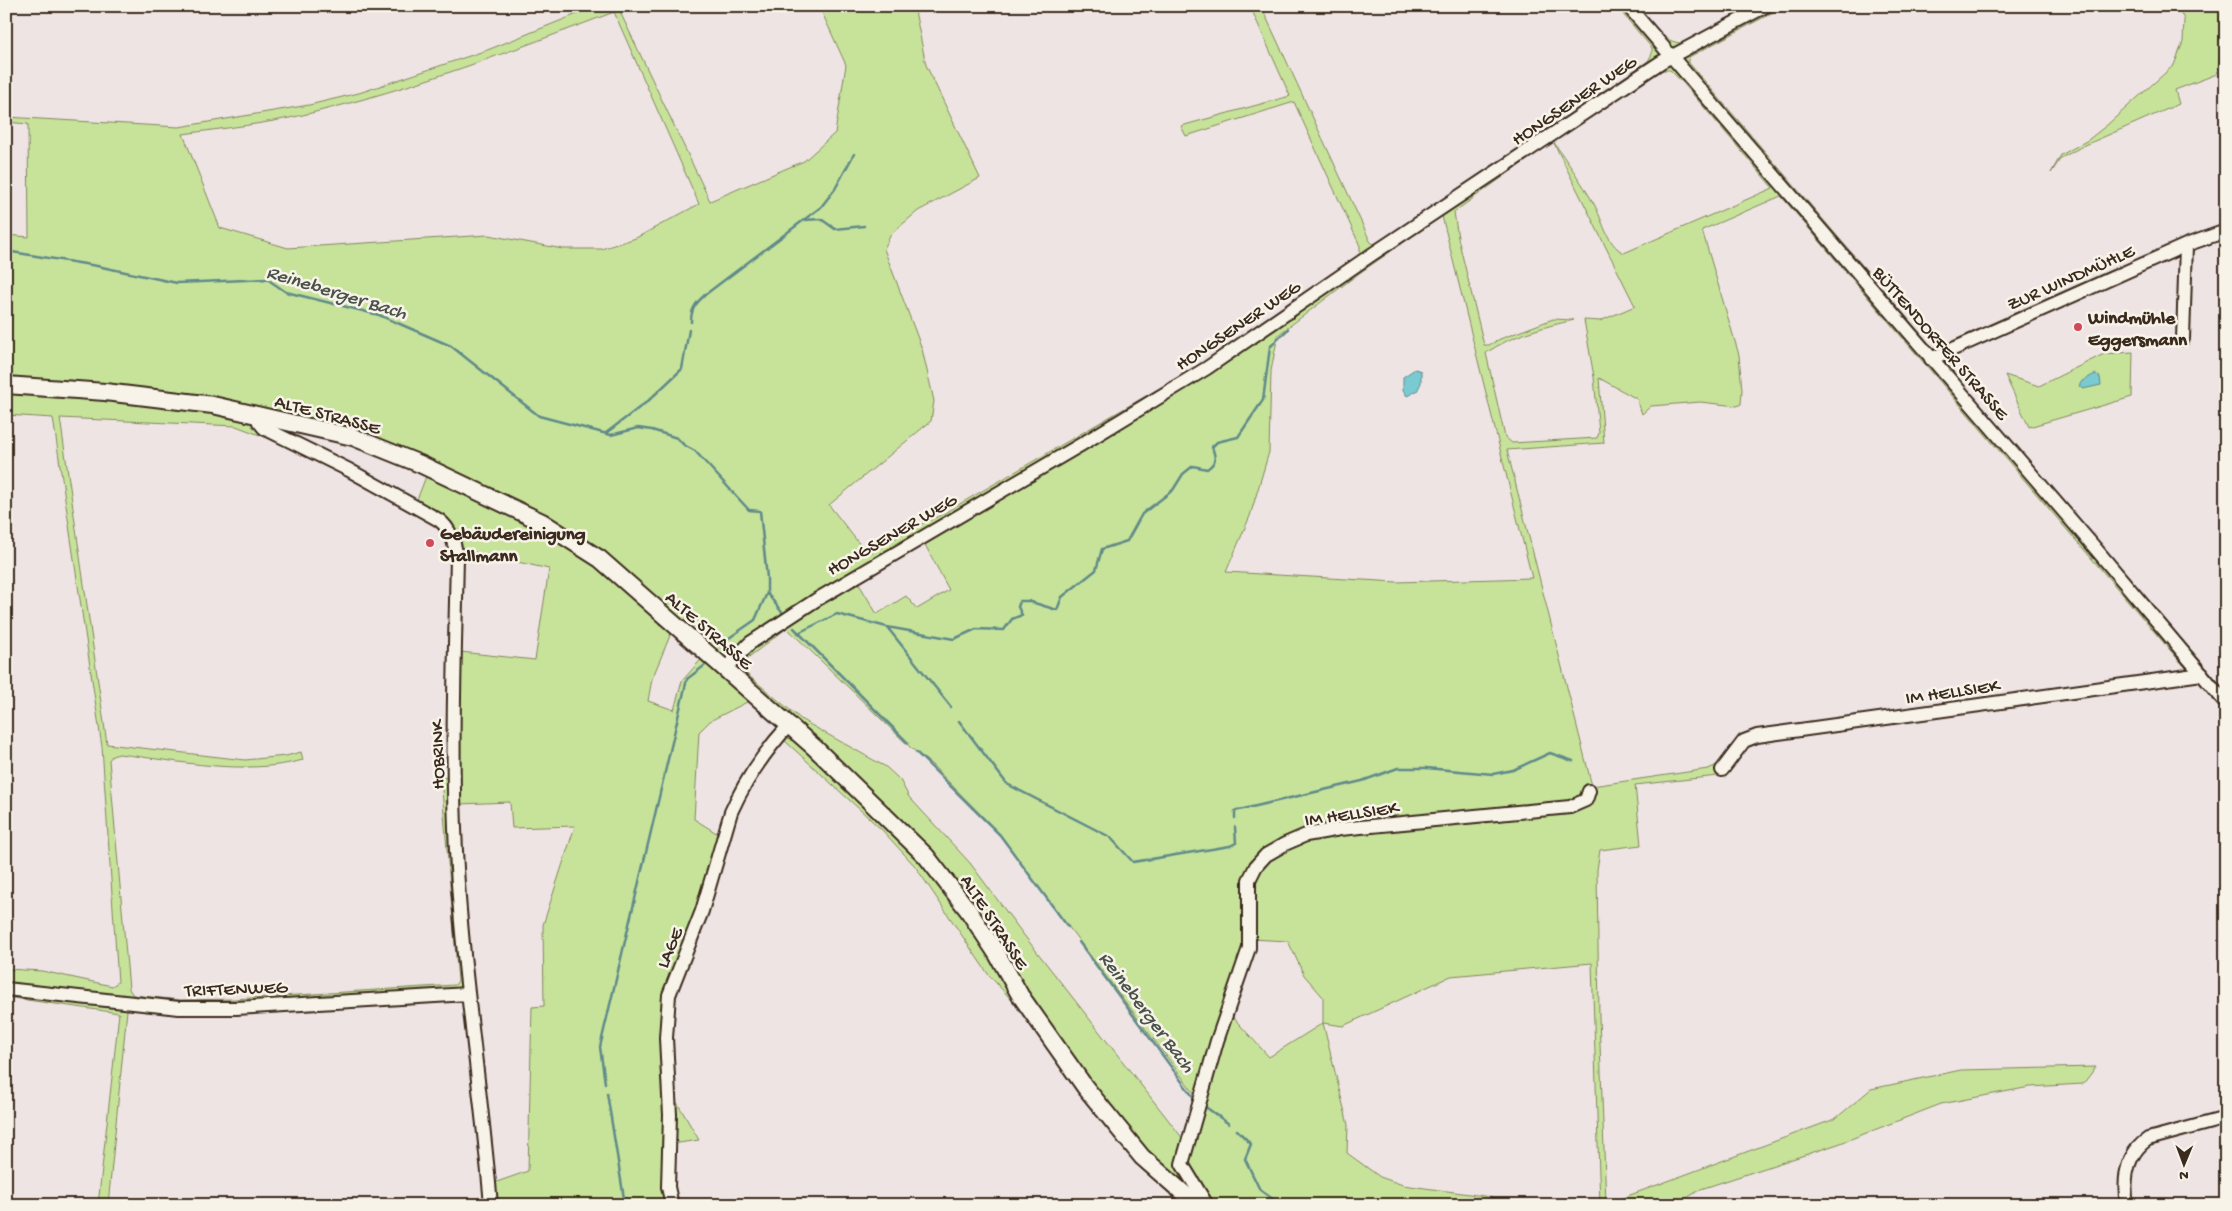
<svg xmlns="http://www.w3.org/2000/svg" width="2232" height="1211" viewBox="0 0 2232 1211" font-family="'Gochi Hand',sans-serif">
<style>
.green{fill:#c7e39a;stroke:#81865c;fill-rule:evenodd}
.water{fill:#79cad1;stroke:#608a89}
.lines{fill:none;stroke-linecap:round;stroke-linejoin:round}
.stream{stroke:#608a89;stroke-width:2.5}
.minor-casing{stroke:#3b2a1e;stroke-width:16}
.major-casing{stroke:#3b2a1e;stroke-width:20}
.minor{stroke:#f7f3e8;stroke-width:12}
.major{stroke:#f7f3e8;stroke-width:16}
.poi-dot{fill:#d1495b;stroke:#f7f3e8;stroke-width:2}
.labels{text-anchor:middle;stroke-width:5;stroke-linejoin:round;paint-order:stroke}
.street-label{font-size:19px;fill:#3b2a1e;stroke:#f7f3e8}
.poi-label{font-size:19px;font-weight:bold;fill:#3b2a1e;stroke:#f7f3e8;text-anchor:start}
.water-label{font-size:20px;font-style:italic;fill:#4a524b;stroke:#f7f3e8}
</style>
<rect width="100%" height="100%" fill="#efe4e4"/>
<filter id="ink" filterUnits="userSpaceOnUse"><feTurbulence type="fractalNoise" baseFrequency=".02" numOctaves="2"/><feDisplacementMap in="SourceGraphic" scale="10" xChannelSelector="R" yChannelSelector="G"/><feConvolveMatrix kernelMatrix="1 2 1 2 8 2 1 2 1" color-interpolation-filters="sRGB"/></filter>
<g filter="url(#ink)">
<path class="green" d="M 597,6 L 623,6 L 621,14 L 710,201 L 804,161 L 835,133 L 846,65 L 819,6 L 914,6 L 926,65 L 980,178 L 918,211 L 891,234 L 884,249 L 922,349 L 934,401 L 931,421 L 829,505 L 868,555 L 910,529 L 939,516 L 1206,361 L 1360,255 L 1360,246 L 1294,102 L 1186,136 L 1181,126 L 1290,96 L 1250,6 L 1261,6 L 1370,241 L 1373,244 L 1381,242 L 1648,61 L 1652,54 L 1652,48 L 1616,6 L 1638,6 C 1650,20 1663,44 1683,43 L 1749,6 L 1785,6 L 1689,57 L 1689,63 L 1934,349 L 2111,270 L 2190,239 L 1941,358 L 2226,691 L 2226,713 L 2197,680 L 1746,743 L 1727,772 L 1718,776 L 1635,785 L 1641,845 L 1600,850 L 1597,870 L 1599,1017 L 1606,1204 L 1835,1119 L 1871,1089 L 1961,1070 L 2096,1067 L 2083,1084 L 2030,1087 L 1941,1104 L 1838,1144 L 1701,1189 L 1676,1205 L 1600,1205 L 1592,963 L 1451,976 L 1343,1026 L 1323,1023 L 1348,1125 L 1347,1153 L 1380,1177 L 1403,1185 L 1484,1196 L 1519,1205 L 1182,1205 L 1139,1167 L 1098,1118 L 1017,1006 L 988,974 L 915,866 L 882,830 L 784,740 L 742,796 L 674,996 L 670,1040 L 672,1094 L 699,1140 L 672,1144 L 675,1205 L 485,1205 L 464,1005 L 459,1001 L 131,1007 L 127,1010 L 108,1205 L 98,1205 L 119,1013 L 6,997 L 6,969 L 42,971 L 112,986 L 118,982 L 102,747 L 53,418 L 6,415 L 6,235 L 29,237 L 28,124 L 6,122 L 6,117 L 179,127 L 309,105 L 359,93 L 490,49 ZM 614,12 L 699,204 L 636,238 L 601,249 L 563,249 L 488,235 L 288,248 L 220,228 L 183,134 C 224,128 267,124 307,114 C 412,89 514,50 614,12 ZM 1660,70 L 1670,70 L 1684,84 L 1773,188 L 1624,253 C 1606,244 1603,220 1594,204 C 1582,182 1567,162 1553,141 ZM 1553,141 L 1635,306 L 1600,321 L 1584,320 L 1594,377 L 1599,433 L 1597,438 L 1512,443 L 1505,437 L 1486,353 C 1512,335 1543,327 1574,320 L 1553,319 L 1500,339 L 1489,345 L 1484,345 L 1458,238 L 1454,212 ZM 1781,196 L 2176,657 L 2189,671 L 1744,736 C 1725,742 1731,761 1708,769 L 1592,786 L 1507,450 L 1604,443 L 1599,378 L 1637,399 L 1642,414 L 1651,406 L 1700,402 L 1737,406 L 1741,404 L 1742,390 L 1739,355 L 1702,230 ZM 1442,216 L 1532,578 L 1397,582 L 1226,572 L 1250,516 L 1269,452 L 1271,371 L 1278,335 L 1358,274 ZM 248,409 L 430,466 L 415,505 L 444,528 L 451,547 L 549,569 L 535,660 L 451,651 L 451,777 L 441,778 L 458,981 L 455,985 L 234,999 L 180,1000 L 133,995 L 129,989 L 109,760 L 112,756 L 119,754 C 179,761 244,776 303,760 L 301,752 L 286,756 L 245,760 L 107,744 L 60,418 L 236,426 L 270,439 L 271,433 ZM 922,539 L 949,590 L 917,609 L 906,596 L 877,614 L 856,579 ZM 674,626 L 705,655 L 682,681 L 674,710 L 648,701 L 652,679 ZM 787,628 L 911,748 L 931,764 L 994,828 L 1197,1097 L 1184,1140 L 1023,934 L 970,863 L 909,797 L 900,780 L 886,767 L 802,720 L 737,666 ZM 751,700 L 781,728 L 718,834 L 694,819 L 699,732 L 710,721 ZM 510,802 L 512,828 L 575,826 L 543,925 L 544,1006 L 532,1007 L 528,1171 L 494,1183 L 461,867 L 459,804 ZM 1251,939 L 1288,941 L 1304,975 L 1323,997 L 1323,1023 L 1269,1057 L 1230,1014 Z
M 2177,6 L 2226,6 L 2226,21 L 2217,74 L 2175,90 L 2179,104 L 2083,146 L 2061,158 L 2051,173 L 2061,155 L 2088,140 L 2107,125 L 2174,65 L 2183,42 L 2184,19 Z
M 2133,352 L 2132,397 L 2029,427 L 2005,375 L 2039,386 L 2104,354 Z"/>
<path class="water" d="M 1415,369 L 1421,371 L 1421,383 L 1417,391 L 1407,396 L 1403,390 L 1403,377 Z
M 2095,374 L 2100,377 L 2101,385 L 2083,389 L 2079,386 L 2082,381 Z"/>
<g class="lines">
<path class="stream" d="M 804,220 L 821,219 L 835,229 L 864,226
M 6,251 L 97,266 L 177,283 L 267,279 L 286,292 L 379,315 L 451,346 L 539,416 L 611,435 L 638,428 L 652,430 L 677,438 L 684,445 L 695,451 L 749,510 L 760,511 L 767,578 L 767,593 L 784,615
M 691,322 C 691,308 696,303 706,294 L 821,207 L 835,189 L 854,154
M 606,433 L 648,401 L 682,369 L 689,330
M 887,627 L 954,639 L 976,629 L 1004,630 L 1012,619 L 1022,615 L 1018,607 L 1020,601 L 1028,601 L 1057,610 L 1062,597 L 1096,570 L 1102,549 L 1127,541 L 1142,514 L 1173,490 L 1183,474 L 1193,466 L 1207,469 C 1217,462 1216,458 1212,447 L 1217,442 L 1238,437 L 1263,400 L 1270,347 L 1288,329
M 794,628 L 908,743
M 798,633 L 837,614 L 887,627 L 951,707
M 719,645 L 755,620 L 767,593
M 959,721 L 1007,784 L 1110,837 L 1133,862 L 1230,846 L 1236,843 L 1235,827
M 916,752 L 1000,835 L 1068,927
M 1235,818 L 1235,811 L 1362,781 L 1398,768 L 1426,768 L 1493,774 L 1513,770 L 1550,753 L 1573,761
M 1079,942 L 1194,1098
M 605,1083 L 600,1047 L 687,679 L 708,663
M 607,1093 L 625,1205
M 1207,1108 L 1229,1124
M 1237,1130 L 1251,1144 L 1245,1159 L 1260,1190 L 1281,1205"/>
<g class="minor-casing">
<path id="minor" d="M 1628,6 L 2090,542 L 2226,703
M 2183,339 L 2186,245
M 1931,359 L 2186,245 L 2226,231
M 261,416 L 259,422 L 264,428 L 349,470 L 439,520 C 451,529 454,542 457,557 C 455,655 451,753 456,851 C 462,970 481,1087 491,1205
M 726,668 L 750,643 L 816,600 L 1082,444 L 1207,368 L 1371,255 L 1661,62 L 1766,6
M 1722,770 L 1744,741 L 1757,736 L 2202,674
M 6,989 L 179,1008 L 236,1008 L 468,994
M 672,1205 L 668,1187 L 670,1115 L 666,1038 L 669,995 L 702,911 L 731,812 C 745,781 766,750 789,725
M 1207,1205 L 1182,1164 L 1217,1041 L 1249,948 L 1249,880 L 1256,866 L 1266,855 L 1285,844 L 1306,835 L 1340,829 L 1570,807 L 1586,800 L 1589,791
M 2127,1205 C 2123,1180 2126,1154 2148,1139 L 2226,1118"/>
</g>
<g class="major-casing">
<path id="major" d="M 6,385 L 105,392 L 213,405 L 353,437 L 420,464 L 542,522 L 600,559 L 815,748 L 926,856 L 968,910 L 997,954 L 1020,995 L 1085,1087 L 1142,1157 L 1197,1205"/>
</g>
<use href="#minor" class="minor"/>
<use href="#major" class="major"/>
</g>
</g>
<g class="poi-dot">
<circle cx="2078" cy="327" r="5"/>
<circle cx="430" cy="543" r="5"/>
</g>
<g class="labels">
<g class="street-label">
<text transform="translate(1573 99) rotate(-34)" y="7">HONGSENER WEG</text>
<text transform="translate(2070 276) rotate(-24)" y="7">ZUR WINDMÜHLE</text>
<text transform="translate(1237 324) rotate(-34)" y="7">HONGSENER WEG</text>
<text transform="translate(1942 342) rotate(49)" y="7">BÜTTENDORFER STRASSE</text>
<text transform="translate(328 413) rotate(15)" y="7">ALTE STRASSE</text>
<text transform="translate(891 533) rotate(-30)" y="7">HONGSENER WEG</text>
<text transform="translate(710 629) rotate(41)" y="7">ALTE STRASSE</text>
<text transform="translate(1952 690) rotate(-8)" y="7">IM HELLSIEK</text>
<text transform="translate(436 755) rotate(-91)" y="7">HOBRINK</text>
<text transform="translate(1351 812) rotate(-8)" y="7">IM HELLSIEK</text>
<text transform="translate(996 921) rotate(57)" y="7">ALTE STRASSE</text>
<text transform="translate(668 947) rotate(-68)" y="7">LAGE</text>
<text transform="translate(236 987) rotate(-2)" y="7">TRIFTENWEG</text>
</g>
<g class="poi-label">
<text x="2088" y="323">Windmühle<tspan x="2088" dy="22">Eggersmann</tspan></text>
<text x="440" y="539">Gebäudereinigung<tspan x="440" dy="22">Stallmann</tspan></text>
</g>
<g class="water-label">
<text transform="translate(337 291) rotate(17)" y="7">Reineberger Bach</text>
<text transform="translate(1148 1011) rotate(53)" y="7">Reineberger Bach</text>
</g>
</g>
<rect width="2232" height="1211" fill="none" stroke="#f7f3e8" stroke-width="25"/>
<rect x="12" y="12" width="2207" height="1186" fill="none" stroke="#3b2a1e" stroke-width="2" filter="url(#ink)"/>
<g transform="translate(2184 1164) rotate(181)" stroke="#f7f3e8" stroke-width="4" paint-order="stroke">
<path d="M0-4L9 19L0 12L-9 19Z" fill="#3b2a1e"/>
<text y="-8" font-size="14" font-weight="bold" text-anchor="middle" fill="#3b2a1e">N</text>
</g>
</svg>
